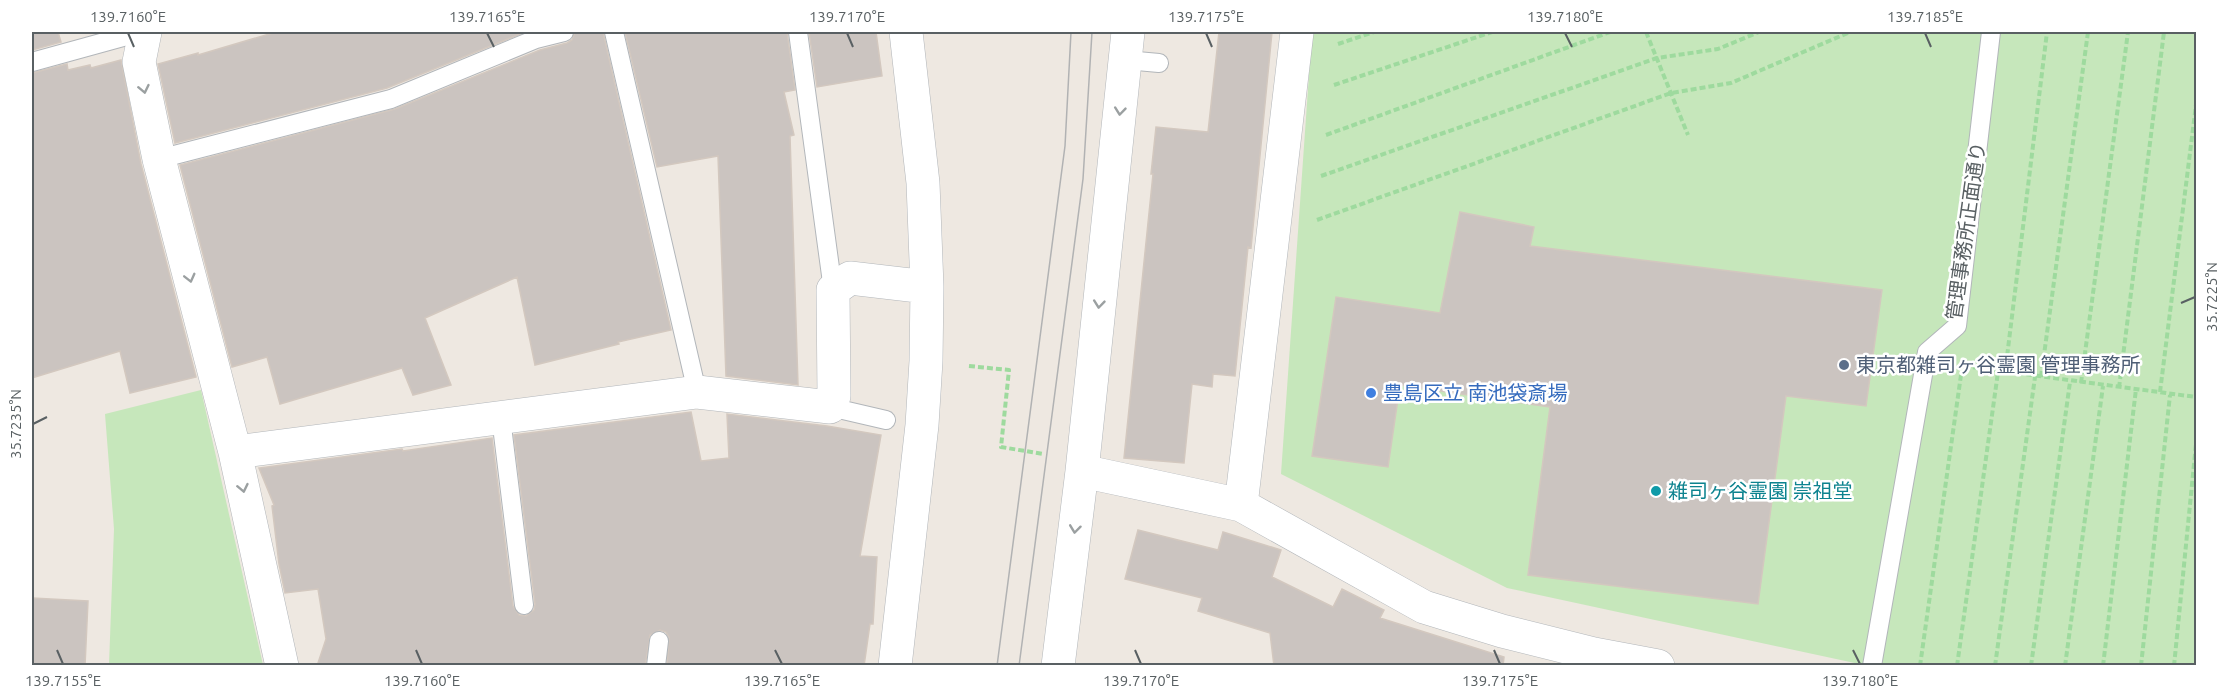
<svg xmlns="http://www.w3.org/2000/svg" width="2228" height="697" viewBox="0 0 2228 697" font-family="Ubuntu,'Noto Sans JP',sans-serif">
<style>
.green{fill:#c6e7bb}
.building{fill:#cbc4c0;stroke:#d3c8bf;stroke-width:1.5}
.lines{fill:none;stroke-linecap:round;stroke-linejoin:round}
.lane-casing{stroke:#b2b6ba;stroke-width:20}
.street-casing{stroke:#b2b6ba;stroke-width:34}
.path{stroke:#9eda9e;stroke-width:4;stroke-dasharray:6 3;stroke-linecap:butt}
.lane{stroke:#fff;stroke-width:18}
.street{stroke:#fff;stroke-width:33}
.tram{stroke:#b1b2b3;stroke-width:1.5}
.oneway{stroke:#9ba0a1}
.ticks{fill:none;stroke:#596063;stroke-width:2}
.service-dot{fill:#5c6f8a;stroke:#fff;stroke-width:2}
.shop-dot{fill:#3f7fe0;stroke:#fff;stroke-width:2}
.culture-dot{fill:#0f9aa8;stroke:#fff;stroke-width:2}
.labels{text-anchor:middle;stroke-width:5;stroke-linejoin:round;paint-order:stroke}
.street-label{font-size:20px;fill:#596063;stroke:#fff}
.service-label{font-size:20px;fill:#4e5e75;stroke:#fff;text-anchor:start}
.shop-label{font-size:20px;fill:#366cbe;stroke:#fff;text-anchor:start}
.culture-label{font-size:20px;fill:#0d838f;stroke:#fff;text-anchor:start}
.neatline{fill:none;stroke:#596063;stroke-width:2}
.ticks-label{font-size:15px;text-anchor:middle;fill:#596063}
</style>
<rect width="100%" height="100%" fill="#eee8e1"/>
<path class="green" d="M 1312,32 L 2196,32 L 2196,665 L 1864,665 L 1507,588 L 1281,474 Z
M 201,390 L 263,665 L 109,665 L 114,529 L 105,414 Z"/>
<path class="building" d="M 32,32 L 58,32 L 61,42 L 32,50 Z
M 276,32 L 525,32 L 387,88 L 175,143 L 158,64 L 198,53 L 198,55 Z
M 575,32 L 603,32 L 671,330 L 618,342 L 619,344 L 535,365 L 517,277 L 425,318 L 451,385 L 413,395 L 402,368 L 280,404 L 267,357 L 232,367 L 180,165 L 395,109 L 540,50 L 567,43 L 572,40 Z
M 625,32 L 787,32 L 795,90 L 784,92 L 794,135 L 790,136 L 798,385 L 726,376 L 718,156 L 657,167 Z
M 809,32 L 876,32 L 882,76 L 817,87 Z
M 1219,32 L 1272,32 L 1251,248 L 1248,247 L 1235,376 L 1213,374 L 1212,387 L 1192,384 L 1184,463 L 1124,458 L 1153,174 L 1151,174 L 1156,127 L 1208,132 Z
M 121,60 L 141,164 L 196,377 L 130,393 L 120,351 L 32,378 L 32,73 L 67,64 L 68,70 L 90,65 L 91,68 Z
M 1460,212 L 1534,227 L 1530,246 L 1882,290 L 1866,406 L 1786,396 L 1758,604 L 1528,575 L 1550,407 L 1400,385 L 1388,467 L 1312,456 L 1336,297 L 1440,313 Z
M 691,412 L 701,461 L 729,458 L 727,414 L 827,426 L 881,435 L 860,556 L 877,557 L 873,624 L 870,624 L 864,666 L 667,666 L 669,637 L 666,632 L 660,630 L 650,635 L 645,666 L 317,666 L 326,639 L 318,589 L 285,593 L 279,564 L 272,506 L 274,505 L 259,468 L 402,449 L 403,451 L 492,438 L 513,606 L 519,615 L 526,616 L 534,610 L 535,604 L 514,435 Z
M 1138,530 L 1218,550 L 1223,532 L 1281,550 L 1272,577 L 1333,607 L 1342,589 L 1384,610 L 1380,618 L 1504,657 L 1503,666 L 1274,666 L 1270,633 L 1198,611 L 1202,598 L 1125,579 Z
M 32,598 L 88,601 L 85,666 L 32,666 Z"/>
<g class="lines">
<g class="lane-casing">
<path id="lane" d="M 614,32 L 697,392
M 798,32 L 833,290
M 1126,60 L 1159,63
M 32,62 L 141,32
M 159,159 L 391,99 L 536,39 L 564,32
M 830,407 L 886,420
M 501,418 L 524,605
M 656,666 L 659,641
M 1872,666 L 1927,352 L 1957,326 L 1991,32"/>
</g>
<g class="street-casing">
<path id="street" d="M 145,32 L 139,62 L 159,159 L 235,452 L 282,666
M 235,452 L 697,392 L 830,407 L 834,396 L 833,290 L 850,278 L 927,287
M 1082,471 L 1241,505 L 1424,607 L 1502,631 L 1594,654 L 1658,666
M 1241,505 L 1297,32
M 895,666 L 922,425 L 926,361 L 927,287 L 923,183 L 906,32
M 1058,666 L 1082,471 L 1128,32"/>
</g>
<path class="path" d="M 1646,32 L 1688,135
M 1338,44 L 1374,32
M 1334,85 L 1492,32
M 1326,135 L 1610,32
M 1321,176 L 1657,58 L 1718,49 L 1759,32
M 1317,220 L 1671,93 L 1731,83 L 1850,32
M 969,366 L 1009,370 L 1001,447 L 1043,454
M 1964,366 L 2196,397
M 2005,373 L 2047,32
M 2041,377 L 2088,32
M 2081,383 L 2128,32
M 2119,388 L 2164,32
M 2160,392 L 2196,105
M 1920,666 L 1961,375
M 1957,666 L 1998,372
M 1995,666 L 2035,377
M 2031,666 L 2070,382
M 2065,666 L 2103,386
M 2103,666 L 2136,389
M 2141,666 L 2170,395
M 2174,666 L 2196,444"/>
<use href="#lane" class="lane"/>
<use href="#street" class="street"/>
<path class="tram" d="M 997,666 L 1065,146 L 1071,32
M 1019,666 L 1083,179 L 1092,32"/>
</g>
<defs><path id="oneway-chevron" d="M-2-3.5L2.5 0L-2 3.5" fill="none" stroke-width="1.6" stroke-linecap="round" stroke-linejoin="round" transform="scale(1.5)"/></defs>
<g class="oneway">
<use href="#oneway-chevron" transform="translate(144 89) rotate(78)"/>
<use href="#oneway-chevron" transform="translate(1120 111) rotate(96)"/>
<use href="#oneway-chevron" transform="translate(190 278) rotate(76)"/>
<use href="#oneway-chevron" transform="translate(1099 304) rotate(96)"/>
<use href="#oneway-chevron" transform="translate(243 488) rotate(78)"/>
<use href="#oneway-chevron" transform="translate(1075 529) rotate(97)"/>
</g>
<path class="ticks" d="M 128,33 L 134,47M 487,33 L 494,47M 847,33 L 853,47M 1206,33 L 1212,47M 1565,33 L 1572,47M 1925,33 L 1931,47M 2181,303 L 2195,297M 33,424 L 47,417M 57,650 L 63,664M 416,650 L 422,664M 775,650 L 782,664M 1135,650 L 1141,664M 1494,650 L 1500,664M 1853,650 L 1860,664"/>
<circle class="service-dot" cx="1844" cy="365" r="6"/>
<circle class="shop-dot" cx="1371" cy="393" r="6"/>
<circle class="culture-dot" cx="1656" cy="491" r="6"/>
<g class="labels">
<g class="street-label">
<text transform="translate(1966 231) rotate(-82)" y="7">管理事務所正面通り</text>
</g>
<g class="service-label">
<text x="1856" y="372">東京都雑司ヶ谷霊園 管理事務所</text>
</g>
<g class="shop-label">
<text x="1383" y="400">豊島区立 南池袋斎場</text>
</g>
<g class="culture-label">
<text x="1668" y="498">雑司ヶ谷霊園 崇祖堂</text>
</g>
</g>
<rect width="2228" height="697" fill="none" stroke="#ffffff" stroke-width="66"/>
<rect x="33" y="33" width="2162" height="631" class="neatline"/>
<g class="ticks-label">
<text x="128" y="22">139.7160°E</text>
<text x="487" y="22">139.7165°E</text>
<text x="847" y="22">139.7170°E</text>
<text x="1206" y="22">139.7175°E</text>
<text x="1565" y="22">139.7180°E</text>
<text x="1925" y="22">139.7185°E</text>
<text transform="translate(2212 297) rotate(-90)" y="5">35.7225°N</text>
<text transform="translate(16 424) rotate(-90)" y="5">35.7235°N</text>
<text x="63" y="686">139.7155°E</text>
<text x="422" y="686">139.7160°E</text>
<text x="782" y="686">139.7165°E</text>
<text x="1141" y="686">139.7170°E</text>
<text x="1500" y="686">139.7175°E</text>
<text x="1860" y="686">139.7180°E</text>
</g>
</svg>
